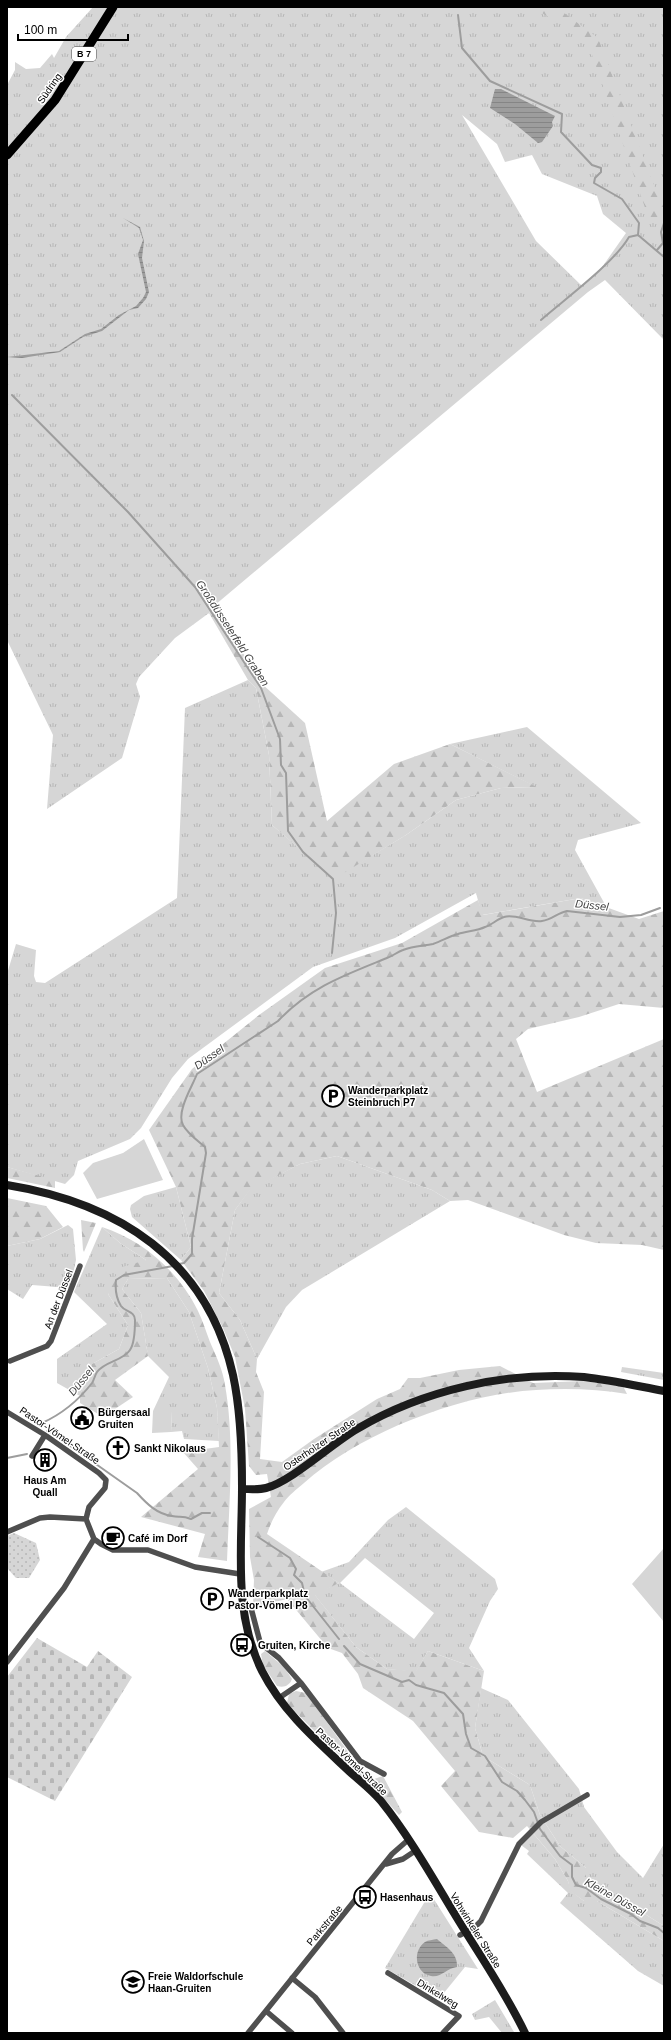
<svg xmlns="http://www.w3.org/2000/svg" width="671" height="2040" viewBox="0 0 671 2040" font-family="Arial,sans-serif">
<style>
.grass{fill:url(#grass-tufts);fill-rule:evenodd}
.forest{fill:url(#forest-firs)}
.cemetery{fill:url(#cemetery-stones)}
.park{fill:url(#park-dots)}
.garden{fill:#d6d6d6}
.water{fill:url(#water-rules)}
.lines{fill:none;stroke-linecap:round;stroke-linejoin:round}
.stream{stroke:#9d9d9d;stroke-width:2}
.minor{stroke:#4f4f4f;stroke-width:5.5}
.secondary{stroke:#1c1c1c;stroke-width:8}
.primary{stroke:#000;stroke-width:9}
.labels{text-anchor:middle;stroke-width:3;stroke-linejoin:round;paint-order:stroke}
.shield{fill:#fff;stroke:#4c4c4c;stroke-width:1}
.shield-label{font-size:9px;font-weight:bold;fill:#000}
.street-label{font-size:10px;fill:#000;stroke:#fff}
.poi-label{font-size:10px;font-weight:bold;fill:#000;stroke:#fff;text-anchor:start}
.water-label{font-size:11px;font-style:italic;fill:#3e3e3e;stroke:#fff}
</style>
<defs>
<pattern id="grass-tufts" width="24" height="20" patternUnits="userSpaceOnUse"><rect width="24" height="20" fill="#d6d6d6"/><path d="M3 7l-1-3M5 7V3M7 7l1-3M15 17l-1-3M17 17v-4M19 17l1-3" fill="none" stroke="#b6b6b6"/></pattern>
<pattern id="forest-firs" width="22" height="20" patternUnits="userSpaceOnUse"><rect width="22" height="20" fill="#d6d6d6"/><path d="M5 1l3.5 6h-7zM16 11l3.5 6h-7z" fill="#b6b6b6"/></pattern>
<pattern id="cemetery-stones" width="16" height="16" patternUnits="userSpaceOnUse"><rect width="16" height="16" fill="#d6d6d6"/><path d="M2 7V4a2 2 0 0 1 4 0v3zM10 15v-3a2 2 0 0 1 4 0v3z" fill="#b6b6b6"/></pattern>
<pattern id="park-dots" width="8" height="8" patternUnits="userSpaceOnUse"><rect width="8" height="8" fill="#d6d6d6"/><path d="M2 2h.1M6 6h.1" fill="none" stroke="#b6b6b6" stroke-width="1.8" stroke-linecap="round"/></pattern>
<pattern id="water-rules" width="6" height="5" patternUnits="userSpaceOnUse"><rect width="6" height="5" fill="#9d9d9d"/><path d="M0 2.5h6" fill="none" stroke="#858585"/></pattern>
</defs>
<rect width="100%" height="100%" fill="#fff"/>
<path class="grass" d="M 93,7 L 664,7 L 664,340 L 605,280 L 588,292 L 215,605 L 209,613 L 175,638 L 139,677 L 136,684 L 140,697 L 122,758 L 47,809 L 53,735 L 7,640 L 7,85 L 15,70 L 15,62 L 26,69 L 40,68 L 52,54 L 54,58 L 66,37 ZM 462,115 L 497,144 L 505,162 L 532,155 L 542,174 L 597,196 L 603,214 L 626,233 L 600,270 L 582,286 L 536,241 Z
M 248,680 L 256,688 L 269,755 L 272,825 L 334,878 L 406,835 L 456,800 L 501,788 L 536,787 L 450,744 L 527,727 L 641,823 L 578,840 L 575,850 L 607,908 L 581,898 L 482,915 L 476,893 L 395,938 L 313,967 L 188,1059 L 172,1078 L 141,1128 L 130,1139 L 78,1161 L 74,1175 L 65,1184 L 7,1167 L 7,974 L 16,944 L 36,950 L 34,976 L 36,982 L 45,983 L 177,898 L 185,708 Z
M 337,1156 L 432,1190 L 450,1201 L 302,1290 L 286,1307 L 257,1359 L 240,1320 L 219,1293 L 235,1210 L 250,1189 L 300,1164 Z
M 176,1187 L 191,1247 L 181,1260 L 132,1217 L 130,1209 L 131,1205 L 144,1196 Z
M 68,1225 L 73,1229 L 76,1260 L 70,1288 L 32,1285 L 23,1299 L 7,1289 L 7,1246 L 40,1239 Z
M 102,1227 L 120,1243 L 146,1260 L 108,1294 L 128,1325 L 119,1349 L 92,1364 L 80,1396 L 57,1383 L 57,1359 L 107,1324 L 74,1292 Z
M 167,1278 L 189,1312 L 208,1368 L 217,1408 L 219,1441 L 184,1439 L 182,1431 L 171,1432 L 172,1411 L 153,1411 L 169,1377 L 148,1356 L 141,1313 L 122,1289 L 128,1279 Z
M 622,1367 L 664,1373 L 664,1380 L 621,1372 Z
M 406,1507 L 495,1579 L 498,1589 L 490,1601 L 469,1648 L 484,1671 L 428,1651 L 416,1672 L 387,1669 L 356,1647 L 314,1594 L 339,1583 L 321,1572 L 349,1562 L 388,1520 ZM 365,1558 L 434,1613 L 414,1639 L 340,1583 Z
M 481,1688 L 508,1700 L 579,1789 L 584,1807 L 617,1852 L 643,1878 L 664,1844 L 664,1926 L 624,1901 L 607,1896 L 586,1881 L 586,1868 L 560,1846 L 540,1815 L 530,1785 L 483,1756 L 475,1728 Z
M 532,1832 L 555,1859 L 568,1881 L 571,1891 L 584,1901 L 597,1901 L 664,1941 L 664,1986 L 638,1971 L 560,1903 L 568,1893 L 527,1854 L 529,1851 L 521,1845 Z
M 430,1893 L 478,1969 L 465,1967 L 439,1999 L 385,1968 Z
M 495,2000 L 514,2032 L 514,2033 L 502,2033 L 489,2017 L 475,2020 L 472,2014 Z"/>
<path class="forest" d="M 532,7 L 556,7 L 598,38 L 657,193 L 664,187 L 664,218 L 650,222 L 587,40 Z
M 215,606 L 261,683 L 305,723 L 327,821 L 394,764 L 450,744 L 537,787 L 501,788 L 456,800 L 406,835 L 334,879 L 272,825 L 269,755 L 256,688 L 248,680 L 209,613 Z
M 581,898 L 639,919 L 664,911 L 664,1008 L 619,1004 L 579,1017 L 528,1029 L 516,1039 L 537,1092 L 664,1039 L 664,1250 L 642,1245 L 596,1243 L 564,1235 L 468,1200 L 450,1201 L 432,1190 L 337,1156 L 300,1164 L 250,1190 L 235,1210 L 219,1293 L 240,1320 L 257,1359 L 256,1372 L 264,1392 L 260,1459 L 282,1462 L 314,1439 L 377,1399 L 400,1389 L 408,1378 L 420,1378 L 459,1370 L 500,1366 L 533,1383 L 583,1381 L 623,1386 L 627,1394 C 598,1389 566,1388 536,1390 C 461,1394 360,1433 304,1483 C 297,1489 289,1495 284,1502 C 276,1512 271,1522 267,1534 L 339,1583 L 315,1595 L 356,1647 L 387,1669 L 416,1671 L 428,1651 L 484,1671 L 475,1728 L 483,1756 L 530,1785 L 540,1815 L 560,1846 L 586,1868 L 586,1881 L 607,1896 L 624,1901 L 664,1926 L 664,1941 L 597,1901 L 584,1901 L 570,1891 L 568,1881 L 555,1859 L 527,1826 L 513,1838 L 479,1832 L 441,1786 L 455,1771 L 413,1721 L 363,1688 L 358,1674 L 342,1653 L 328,1648 L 287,1599 L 257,1606 L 253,1604 L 254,1580 L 250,1557 L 249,1509 L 271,1497 L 267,1474 L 256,1475 L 249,1466 L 245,1409 L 235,1357 L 223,1328 L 204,1291 L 181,1260 L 191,1247 L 176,1187 L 149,1130 L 192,1069 L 259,1015 L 325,968 L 402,943 L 478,900 L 483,915 Z
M 7,1167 L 55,1180 L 55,1188 L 7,1178 Z
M 7,1198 L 46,1206 L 63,1227 L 40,1239 L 7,1246 Z
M 81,1220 L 96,1223 L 84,1252 L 83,1250 Z
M 102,1227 C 143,1240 179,1272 198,1311 C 203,1321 206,1332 210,1342 C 216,1356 223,1370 225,1385 C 235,1441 229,1504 227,1561 L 198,1557 L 205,1534 L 141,1517 L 198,1469 L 183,1452 L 219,1447 L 217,1408 L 208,1368 L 189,1312 L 167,1278 L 128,1279 L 122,1289 L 141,1313 L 148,1356 L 115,1380 L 133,1397 L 103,1417 L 80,1403 L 80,1396 L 92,1364 L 119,1349 L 128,1325 L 108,1294 L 119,1268 L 146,1260 L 120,1243 Z
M 265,1651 L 284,1667 L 292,1679 C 289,1686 284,1688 277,1686 L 263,1665 L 261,1654 Z
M 296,1691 L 306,1693 L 359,1767 L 371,1780 L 383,1776 L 402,1812 L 399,1815 C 364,1775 323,1742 287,1703 L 289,1694 Z"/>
<path class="cemetery" d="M 37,1638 L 87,1667 L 98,1651 L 132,1677 L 55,1801 L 7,1777 L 7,1677 Z"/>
<path class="park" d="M 14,1533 L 36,1543 L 40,1560 L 29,1578 L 16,1578 L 7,1568 L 7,1536 Z"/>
<path class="garden" d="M 144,1139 L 163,1180 L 97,1199 L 83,1173 L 93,1163 L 123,1153 Z
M 153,1411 L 172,1411 L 171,1432 L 152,1433 Z
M 664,1548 L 664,1622 L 632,1584 Z"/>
<path class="water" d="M 495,89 L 501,89 L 555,116 L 552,122 L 553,126 L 542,142 L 538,143 L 515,124 L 490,108 Z
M 123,218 L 140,227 L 144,241 L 142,258 L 149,292 L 146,299 L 138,308 L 129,310 L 102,331 L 83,337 L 60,352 L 22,358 L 7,357 L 59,351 L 85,334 L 101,329 L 119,315 L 136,306 L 143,298 L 146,292 L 138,254 L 143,240 L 139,228 Z
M 437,1939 C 446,1947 458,1953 457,1967 C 447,1968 441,1978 431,1976 C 415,1973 412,1951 425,1942 C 428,1940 433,1940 437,1939 Z"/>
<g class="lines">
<path class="stream" d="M 458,15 L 462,48 L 490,81 L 562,114 L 561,132 L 592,165 L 601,168 L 601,172 L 595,178 L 594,183 L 622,199 L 639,223 L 638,235 L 664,257
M 657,250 L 663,243 L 661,232 L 664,223
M 541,320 C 565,299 614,263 629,237 L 638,235
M 12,395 L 128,512 L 195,587 L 261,688 L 280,739 L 281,765 L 286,773 L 288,831 L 303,852 L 333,879 L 336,913 L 332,953
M 179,1264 L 184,1263 L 192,1254 L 192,1239 L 206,1153 L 205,1147 C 198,1141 187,1133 183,1125 C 176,1112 192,1087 197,1074 L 278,1021 C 310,987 345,975 387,958 C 393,956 397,952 403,950 C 413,946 423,946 433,944 C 442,941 450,936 458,934 C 467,931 477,931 485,927 C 492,925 497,919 504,917 C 515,913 529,923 542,921 C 552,920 557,913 567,911 L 620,917 L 641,915 L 660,908
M 42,1423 C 62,1414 78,1401 92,1383 C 94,1380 95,1375 97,1372 C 105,1361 123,1361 130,1350 C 134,1344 135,1329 135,1320 C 135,1311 125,1312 121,1306 C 116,1298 115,1289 116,1280 L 124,1275 L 173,1266
M 47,1431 L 49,1431 L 137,1493 C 147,1504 157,1514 172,1516 C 180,1518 181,1515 191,1519 L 202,1513 L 210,1513
M 7,1458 L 27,1454
M 258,1537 L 290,1558 L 296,1569 L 294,1575 L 302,1583 L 305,1596 L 339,1639
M 344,1646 L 360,1664 L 402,1682 L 409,1680 L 416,1685 L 444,1693 L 463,1714 L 466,1734 L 471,1748 L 485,1756 L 502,1782 L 517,1791 L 525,1800 L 534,1812 L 540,1829 L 560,1856 L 572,1865 L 572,1877 L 576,1885 L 586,1888 L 601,1899 L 631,1914 L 640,1921 L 658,1928 L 664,1933"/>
<path class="minor" d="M 10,1361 L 47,1346 L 51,1341 L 80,1266
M 7,1412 L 45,1435 L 99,1473 L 106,1480 L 105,1488 L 89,1507 L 86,1519 L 94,1539 L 101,1544 L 113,1550 L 148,1550 L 195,1567 L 240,1574
M 32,1456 L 45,1435
M 7,1532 L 40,1518 L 50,1517 L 86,1519
M 251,1608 L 260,1642 L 264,1646 L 279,1658 L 301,1683 L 360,1761 L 384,1774
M 7,1662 L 64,1588 L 94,1539
M 279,1698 L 301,1683
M 386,1864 L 403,1859 L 415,1851
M 460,1935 L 474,1928 L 481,1921 L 519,1844 L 541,1822 L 587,1795
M 388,1973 L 459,2016 L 443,2033
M 292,1978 L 315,1997 L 343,2033
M 266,2011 L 292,2033
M 248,2033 L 392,1854 L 408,1840"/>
<path class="secondary" d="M 7,1185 C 118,1203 207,1259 233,1375 C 241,1412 242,1450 242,1487 C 242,1550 233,1613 262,1671 C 283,1712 317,1741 350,1772 C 360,1781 372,1790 381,1801 C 409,1836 431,1875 454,1913 C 478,1953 505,1991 525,2033
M 242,1489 C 250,1489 258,1490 266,1488 C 292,1481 331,1444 357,1429 C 423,1390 507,1371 584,1377 C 611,1380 637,1386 664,1391"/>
<path class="primary" d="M 7,155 L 55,100 L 113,7"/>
</g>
<defs>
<g id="parking-ring" transform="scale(1.15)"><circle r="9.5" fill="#fff" stroke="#000" stroke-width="1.5"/><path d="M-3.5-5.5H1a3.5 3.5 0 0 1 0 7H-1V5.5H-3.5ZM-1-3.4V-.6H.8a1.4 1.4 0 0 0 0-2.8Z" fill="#000"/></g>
<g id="civic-ring" transform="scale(1.15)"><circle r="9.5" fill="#fff" stroke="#000" stroke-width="1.5"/><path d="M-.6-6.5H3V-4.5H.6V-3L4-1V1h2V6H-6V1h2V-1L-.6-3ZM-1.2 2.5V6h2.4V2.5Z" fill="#000"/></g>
<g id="church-ring" transform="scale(1.15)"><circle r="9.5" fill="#fff" stroke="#000" stroke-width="1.5"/><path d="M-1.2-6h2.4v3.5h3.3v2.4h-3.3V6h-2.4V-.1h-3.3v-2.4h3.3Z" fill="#000"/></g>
<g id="building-ring" transform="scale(1.15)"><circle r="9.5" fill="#fff" stroke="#000" stroke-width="1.5"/><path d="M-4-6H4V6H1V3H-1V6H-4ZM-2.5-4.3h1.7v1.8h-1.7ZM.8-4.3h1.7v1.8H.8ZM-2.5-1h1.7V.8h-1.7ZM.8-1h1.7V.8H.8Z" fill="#000"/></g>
<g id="cafe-ring" transform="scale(1.15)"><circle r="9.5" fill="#fff" stroke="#000" stroke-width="1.5"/><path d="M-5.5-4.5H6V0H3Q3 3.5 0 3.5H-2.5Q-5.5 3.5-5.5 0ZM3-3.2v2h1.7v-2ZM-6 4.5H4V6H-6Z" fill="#000"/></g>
<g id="bus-ring" transform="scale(1.15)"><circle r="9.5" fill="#fff" stroke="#000" stroke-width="1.5"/><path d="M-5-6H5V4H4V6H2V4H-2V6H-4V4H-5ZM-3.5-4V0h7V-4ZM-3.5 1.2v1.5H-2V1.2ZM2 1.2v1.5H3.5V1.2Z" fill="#000"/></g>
<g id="school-ring" transform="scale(1.15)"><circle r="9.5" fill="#fff" stroke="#000" stroke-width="1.5"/><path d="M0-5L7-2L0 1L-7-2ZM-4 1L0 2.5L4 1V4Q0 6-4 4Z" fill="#000"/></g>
</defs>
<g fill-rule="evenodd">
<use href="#parking-ring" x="333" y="1096"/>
<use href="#civic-ring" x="82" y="1418"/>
<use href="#church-ring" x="118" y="1448"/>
<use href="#building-ring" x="45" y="1460"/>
<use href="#cafe-ring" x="113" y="1538"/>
<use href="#parking-ring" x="212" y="1599"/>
<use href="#bus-ring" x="242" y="1645"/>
<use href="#bus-ring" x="365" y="1897"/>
<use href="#school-ring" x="133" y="1982"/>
</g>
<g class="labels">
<rect class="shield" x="72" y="47" width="24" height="14" rx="3"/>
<g class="shield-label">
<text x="84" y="57">B 7</text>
</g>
<g class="street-label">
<text transform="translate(49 88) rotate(-55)" y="4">Südring</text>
<text transform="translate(58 1299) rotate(-69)" y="4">An der Düssel</text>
<text transform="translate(60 1435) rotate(34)" y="4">Pastor-Vömel-Straße</text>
<text transform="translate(319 1444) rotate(-34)" y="4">Osterholzer Straße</text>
<text transform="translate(352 1761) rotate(43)" y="4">Pastor-Vömel-Straße</text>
<text transform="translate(324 1925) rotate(-50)" y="4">Parkstraße</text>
<text transform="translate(476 1930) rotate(58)" y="4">Vohwinkeler Straße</text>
<text transform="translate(438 1993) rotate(31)" y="4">Dinkelweg</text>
</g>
<g class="poi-label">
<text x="348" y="1094">Wanderparkplatz<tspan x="348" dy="12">Steinbruch P7</tspan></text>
<text x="98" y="1416">Bürgersaal<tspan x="98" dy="12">Gruiten</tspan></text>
<text x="134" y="1452">Sankt Nikolaus</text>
<text x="45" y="1484" text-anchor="middle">Haus Am<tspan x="45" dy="12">Quall</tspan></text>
<text x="128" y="1542">Café im Dorf</text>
<text x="228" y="1597">Wanderparkplatz<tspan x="228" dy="12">Pastor-Vömel P8</tspan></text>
<text x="258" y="1649">Gruiten, Kirche</text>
<text x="380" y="1901">Hasenhaus</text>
<text x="148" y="1980">Freie Waldorfschule<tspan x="148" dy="12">Haan-Gruiten</tspan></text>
</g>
<g class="water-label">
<text transform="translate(233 633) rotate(57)" y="4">Großdüsselerfeld Graben</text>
<text transform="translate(592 905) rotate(6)" y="4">Düssel</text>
<text transform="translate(209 1057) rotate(-35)" y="4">Düssel</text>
<text transform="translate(81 1381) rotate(-51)" y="4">Düssel</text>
<text transform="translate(615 1897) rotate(29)" y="4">Kleine Düssel</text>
</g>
</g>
<rect width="671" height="2040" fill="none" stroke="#000000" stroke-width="16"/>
<path d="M18 34v6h110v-6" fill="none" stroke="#000000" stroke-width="2"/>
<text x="24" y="34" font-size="12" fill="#000000" stroke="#ffffff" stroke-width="3" paint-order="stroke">100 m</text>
</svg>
